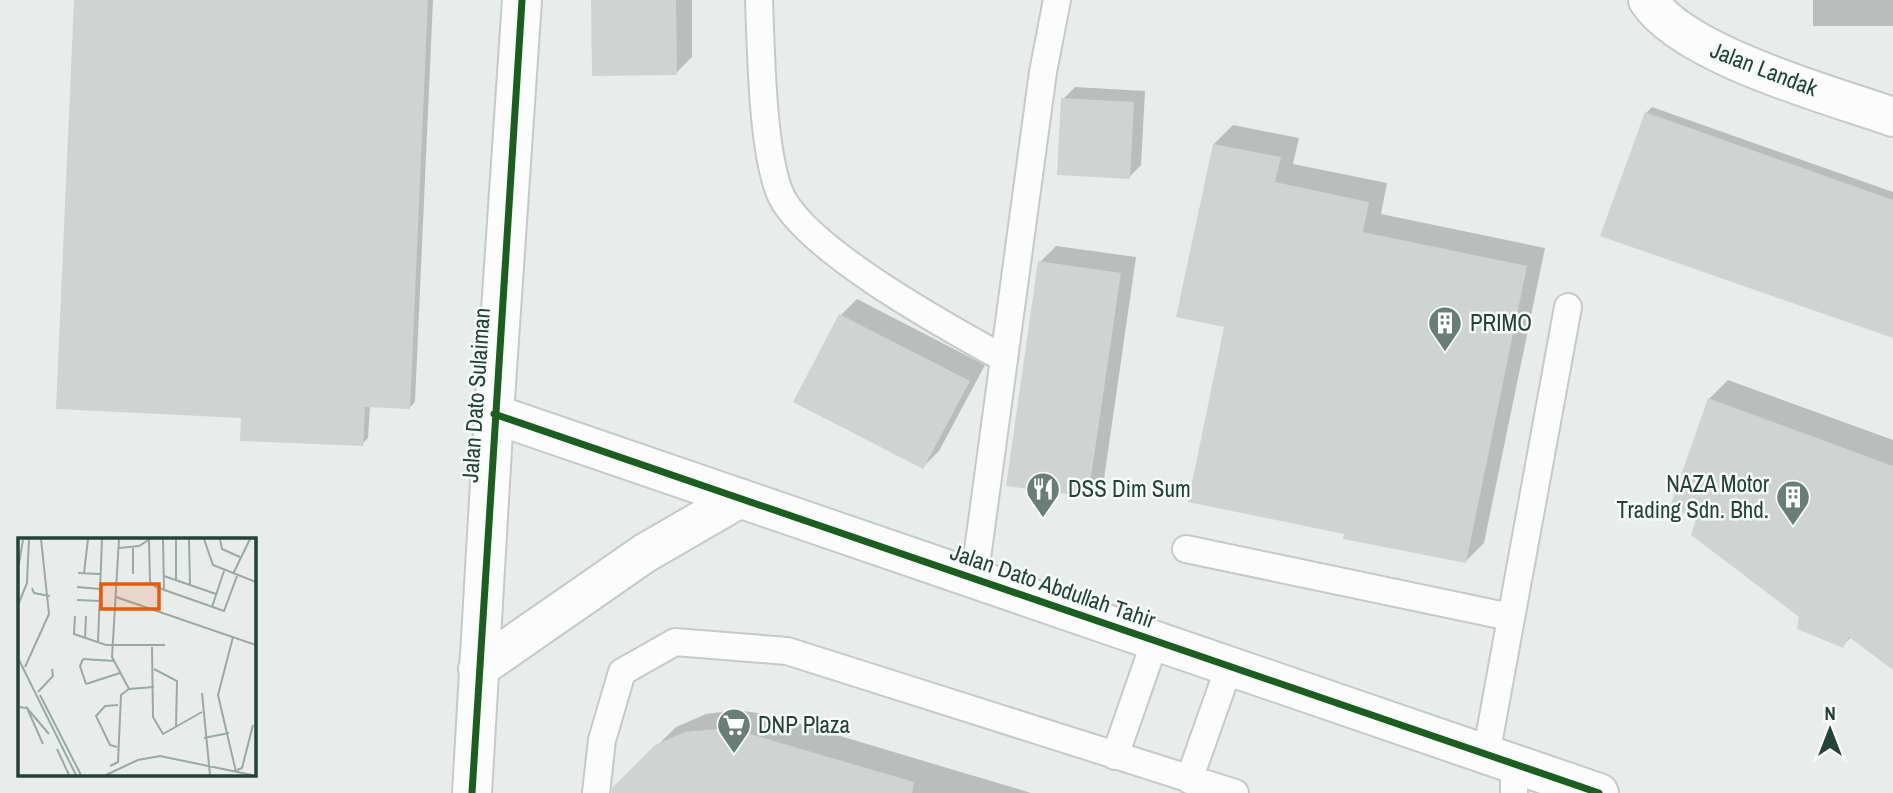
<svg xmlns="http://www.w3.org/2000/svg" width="1893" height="793" viewBox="0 0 1893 793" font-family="'Archivo Narrow',sans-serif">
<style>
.shadow{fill:#0003}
.building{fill:#cfd4d2}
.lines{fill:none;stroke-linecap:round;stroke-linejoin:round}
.lane-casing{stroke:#c5cac8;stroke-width:30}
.street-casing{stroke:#c5cac8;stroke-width:42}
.secondary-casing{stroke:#c3cbc8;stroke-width:42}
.lane{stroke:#fcfcfc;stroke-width:26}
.street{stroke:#fcfcfc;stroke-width:38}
.secondary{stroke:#fcfcfc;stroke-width:38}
.cycleway-casing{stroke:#f7fbf9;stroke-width:11}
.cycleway{stroke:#1b5e20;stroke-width:7}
.labels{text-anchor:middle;stroke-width:5;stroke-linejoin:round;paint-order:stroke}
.street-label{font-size:23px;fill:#24423a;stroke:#f7fbf9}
.poi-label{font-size:23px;fill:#24423a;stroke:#f7fbf9;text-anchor:start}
.inset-road{fill:none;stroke:#9aa9a4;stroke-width:2}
.view{fill:#e8590c;fill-opacity:0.15;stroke:#e8590c;stroke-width:3.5}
.inset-edge{fill:none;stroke:#24423a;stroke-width:3.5}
</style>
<rect width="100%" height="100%" fill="#e8edeb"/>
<path class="shadow" d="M 76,0 L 433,0 L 415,402 L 409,408 L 370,405 L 368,438 L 362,444 L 243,416 Z
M 593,0 L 692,0 L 692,57 L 676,73 Z
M 1813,0 L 1893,0 L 1893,26 L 1813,26 Z
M 1075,87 L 1145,91 L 1141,165 L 1129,177 L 1063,99 Z
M 1652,107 L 1893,192 L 1893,336 L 1646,113 Z
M 1233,125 L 1299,138 L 1293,164 L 1387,183 L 1381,214 L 1545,248 L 1484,543 L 1465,562 L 1346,533 L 1227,326 L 1214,144 Z
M 1056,246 L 1136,257 L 1104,479 L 1088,496 L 1040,262 Z
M 857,299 L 985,365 L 939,451 L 923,467 L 795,401 L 841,315 Z
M 1728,380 L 1893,440 L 1893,668 L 1851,637 L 1843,646 L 1801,616 L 1698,518 L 1709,399 Z
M 737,710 L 770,715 L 1031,793 L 626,793 L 638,765 L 676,727 L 706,714 Z"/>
<path class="building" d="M 74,0 L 428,0 L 410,409 L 365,407 L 363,446 L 240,441 L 241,418 L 56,409 Z
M 591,0 L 676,0 L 677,75 L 592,76 Z
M 1061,98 L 1134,102 L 1130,179 L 1057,175 Z
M 1645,112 L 1893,200 L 1893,338 L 1600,236 Z
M 1213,144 L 1281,157 L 1275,182 L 1369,202 L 1363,232 L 1527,266 L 1466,563 L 1343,539 L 1344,534 L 1188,502 L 1224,327 L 1176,317 Z
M 1038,261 L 1121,273 L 1088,497 L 1006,486 Z
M 839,314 L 970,381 L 923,469 L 793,402 Z
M 1708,398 L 1893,466 L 1893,670 L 1849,637 L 1843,648 L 1797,629 L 1799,617 L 1691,535 L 1696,519 L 1670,507 Z
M 718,729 L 750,734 L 914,782 L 912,793 L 612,793 L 612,788 L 655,745 L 685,732 Z"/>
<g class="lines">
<g class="lane-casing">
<path id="lane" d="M 759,0 C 761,51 762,145 779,191 C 800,247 949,328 1003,358
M 1186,549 L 1510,617
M 974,580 L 1043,72 L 1057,0
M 1486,755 L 1568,307
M 1115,756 L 1155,641
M 1514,764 L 1514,793
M 1189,780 L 1229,667
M 596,793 L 602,740 L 622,672 L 675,642 L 787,651 L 1235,793"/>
</g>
<g class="street-casing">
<path id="street" d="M 1648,0 C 1683,55 1830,95 1893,117
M 472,793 L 494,414"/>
</g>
<g class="secondary-casing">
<path id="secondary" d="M 522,0 L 494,414 L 1599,793
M 478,669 L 645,553 L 740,498"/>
</g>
<use href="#lane" class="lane"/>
<use href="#street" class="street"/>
<use href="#secondary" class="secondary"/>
<g class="cycleway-casing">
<path id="cycleway" d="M 494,414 L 1599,793
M 472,793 L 522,0"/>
</g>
<use href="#cycleway" class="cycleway"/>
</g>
<defs>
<g id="building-pin" transform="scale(1.75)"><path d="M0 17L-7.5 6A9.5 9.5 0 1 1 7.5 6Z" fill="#697e78" stroke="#f7fbf9"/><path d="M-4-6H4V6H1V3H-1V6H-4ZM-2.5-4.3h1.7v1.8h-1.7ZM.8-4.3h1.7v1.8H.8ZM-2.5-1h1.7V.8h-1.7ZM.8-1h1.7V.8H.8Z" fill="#fff"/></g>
<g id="restaurant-pin" transform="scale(1.75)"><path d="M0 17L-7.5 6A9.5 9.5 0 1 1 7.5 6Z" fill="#697e78" stroke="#f7fbf9"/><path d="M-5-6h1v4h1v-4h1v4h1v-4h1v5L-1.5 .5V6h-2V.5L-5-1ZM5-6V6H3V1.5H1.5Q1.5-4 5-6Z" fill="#fff"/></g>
<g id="supermarket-pin" transform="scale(1.75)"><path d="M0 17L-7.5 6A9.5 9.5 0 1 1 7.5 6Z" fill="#697e78" stroke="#f7fbf9"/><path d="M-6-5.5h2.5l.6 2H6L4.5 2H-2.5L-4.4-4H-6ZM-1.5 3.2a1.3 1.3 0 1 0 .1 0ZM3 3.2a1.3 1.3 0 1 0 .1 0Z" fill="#fff"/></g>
</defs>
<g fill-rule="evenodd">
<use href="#building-pin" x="1445" y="323"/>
<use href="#restaurant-pin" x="1043" y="489"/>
<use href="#building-pin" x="1793" y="497"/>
<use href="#supermarket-pin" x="734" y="725"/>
</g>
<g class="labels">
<g class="street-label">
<text transform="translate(1764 69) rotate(21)" y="8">Jalan Landak</text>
<text transform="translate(476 395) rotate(-86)" y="8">Jalan Dato Sulaiman</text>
<text transform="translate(1053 586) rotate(19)" y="8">Jalan Dato Abdullah Tahir</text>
</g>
<g class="poi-label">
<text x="1470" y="331">PRIMO</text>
<text x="1769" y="492" text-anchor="end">NAZA Motor<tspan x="1769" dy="26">Trading Sdn. Bhd.</tspan></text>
<text x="1068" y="497">DSS Dim Sum</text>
<text x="758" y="733">DNP Plaza</text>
</g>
</g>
<g transform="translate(18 538)">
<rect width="238" height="238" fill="#e8edeb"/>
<path class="inset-road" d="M 101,1 L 94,119 L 111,151M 145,1 L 146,52M 158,1 L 158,42M 171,1 L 172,47M 186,1 L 195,27 L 238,44M 202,1 L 204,11 L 222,19M 131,2 L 132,44 L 138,49 L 206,73 L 219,38M 101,10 L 121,8 L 132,1M 0,31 L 5,2M 60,35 L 82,36M 66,35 L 70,1M 115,36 L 115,10M 215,36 L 232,1M 146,38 L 198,56M 59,49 L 82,51M 14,50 L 16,55 L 32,58M 98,59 L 238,107M 59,62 L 82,63M 0,67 L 9,45 L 11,1M 194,69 L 206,33M 57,78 L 56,96 L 88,107 L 147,107M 215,99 L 200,157 L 218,234M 67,100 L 68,78M 80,104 L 84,1M 134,109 L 135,179 L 145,196 L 184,174M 0,120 L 58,237M 65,121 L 96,123M 65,121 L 62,128 L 68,146M 7,129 L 31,76 L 23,1M 136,131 L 159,143 L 158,188M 68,146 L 102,135M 20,154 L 35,138 L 34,131M 184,155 L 192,237M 22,157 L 63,237M 0,169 L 9,170 L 25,206M 8,169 L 31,196M 186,200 L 211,195M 99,209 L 92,207 L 78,178 L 87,168 L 100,167M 39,211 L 51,237M 92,228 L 100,224 L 103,157 L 111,151 L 136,149M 219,232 L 224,230 L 235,187M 88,237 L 120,222 L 142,218 L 234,237"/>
<path class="view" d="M 83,46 L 141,46 L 141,71 L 83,71 Z"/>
<rect width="238" height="238" class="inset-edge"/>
</g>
<g transform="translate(1830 730)" stroke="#f7fbf9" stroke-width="5" paint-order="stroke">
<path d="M0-5L12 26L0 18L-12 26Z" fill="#24423a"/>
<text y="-10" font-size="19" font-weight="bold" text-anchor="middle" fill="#24423a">N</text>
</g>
</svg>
